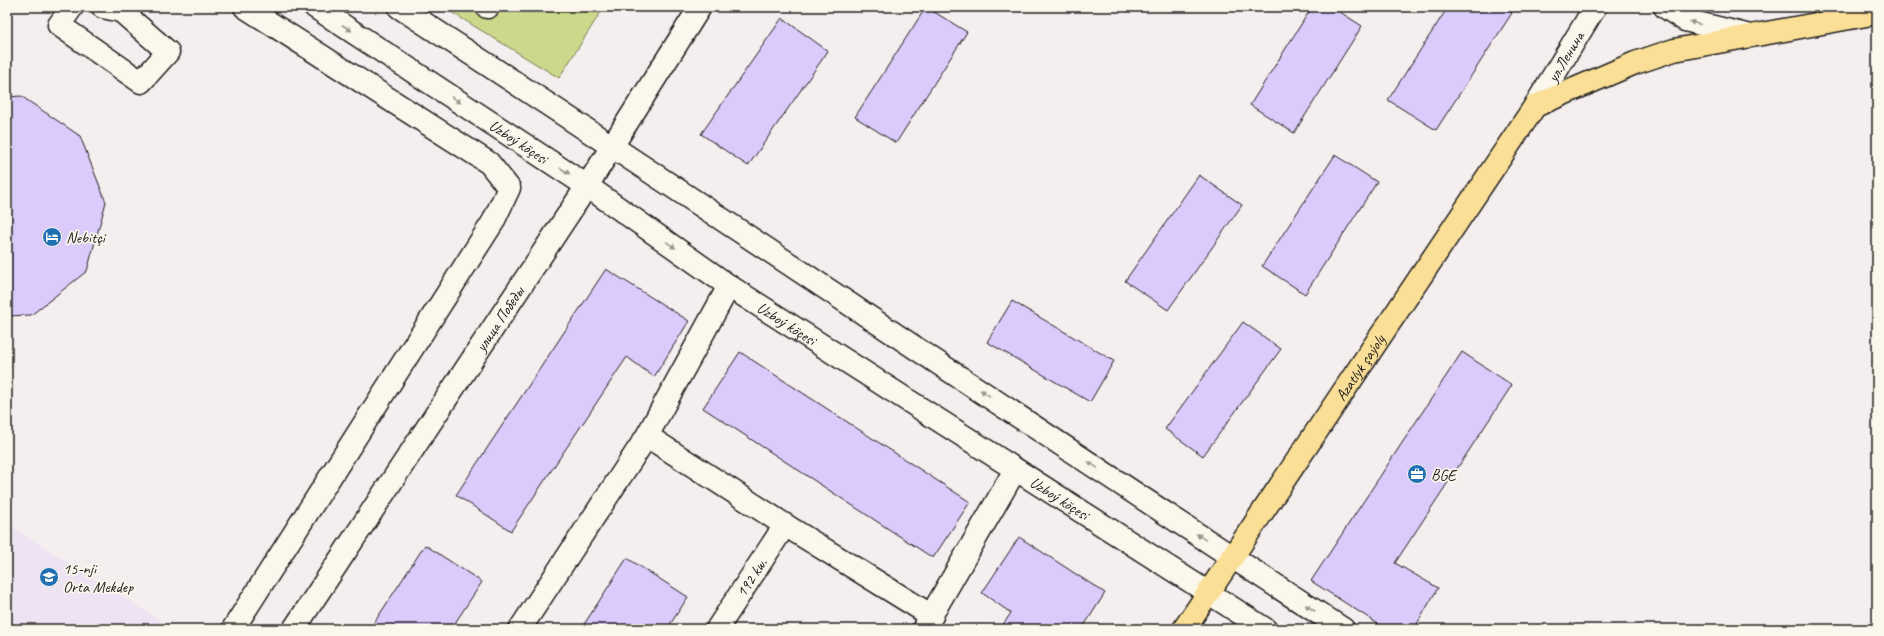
<svg xmlns="http://www.w3.org/2000/svg" width="1884" height="636" viewBox="0 0 1884 636" font-family="Caveat,sans-serif">
<style>
.built{fill:#ede3f3}
.green{fill:#ccd98d;stroke:#747a54}
.building{fill:#dbcafc;stroke:#1c1c1c}
.lines{fill:none;stroke-linecap:round;stroke-linejoin:round}
.minor-casing{stroke:#1c1c1c;stroke-width:25}
.major-casing{stroke:#1c1c1c;stroke-width:25}
.minor{stroke:#fbf7ec;stroke-width:22}
.major{stroke:#fbdf96;stroke-width:22}
.oneway{fill:#97948e}
.labels{text-anchor:middle;stroke-width:3.5;stroke-linejoin:round;paint-order:stroke}
.street-label{font-size:16px;fill:#1c1c1c;stroke:#fbf7ec}
.poi-label{font-size:16px;fill:#1c1c1c;stroke:#fbf7ec;text-anchor:start}
</style>
<rect width="100%" height="100%" fill="#f5eeef"/>
<filter id="ink" filterUnits="userSpaceOnUse"><feTurbulence type="fractalNoise" baseFrequency=".025" numOctaves="2"/><feDisplacementMap in="SourceGraphic" scale="8" xChannelSelector="R" yChannelSelector="G"/><feConvolveMatrix kernelMatrix="1 2 1 2 8 2 1 2 1" color-interpolation-filters="sRGB"/></filter>
<g filter="url(#ink)">
<path class="built" d="M 7,524 L 174,629 L 7,629 Z"/>
<path class="green" d="M 443,7 L 604,7 L 559,78 Z"/>
<path class="building" d="M 926,7 L 967,32 L 896,143 L 855,117 Z
M 1312,7 L 1332,7 L 1362,26 L 1294,133 L 1250,105 Z
M 1448,7 L 1502,7 L 1512,13 L 1436,130 L 1388,100 Z
M 782,18 L 828,51 L 748,166 L 701,134 Z
M 21,96 L 80,136 L 106,202 L 87,271 L 31,315 L 7,316 L 7,97 Z
M 1335,155 L 1377,182 L 1305,294 L 1262,266 Z
M 1199,175 L 1242,205 L 1168,310 L 1125,281 Z
M 606,269 L 689,321 L 654,377 L 627,357 L 511,531 L 456,495 Z
M 1012,301 L 1114,361 L 1090,402 L 987,342 Z
M 1243,322 L 1281,349 L 1203,456 L 1165,429 Z
M 740,352 L 970,502 L 933,558 L 703,408 Z
M 1462,352 L 1512,385 L 1395,563 L 1438,588 L 1414,629 L 1386,629 L 1311,581 Z
M 1019,537 L 1105,593 L 1082,629 L 1000,629 L 1011,613 L 982,593 Z
M 425,545 L 482,582 L 451,629 L 370,629 Z
M 627,558 L 688,597 L 667,629 L 581,629 Z"/>
<g class="lines">
<g class="minor-casing">
<g id="minor">
<path d="M 72,7 L 59,25 L 141,82 L 168,52 L 121,11 L 103,7"/>
<path id="s1" d="M 315,7 L 587,186 L 729,286 L 1265,629"/>
<path d="M 399,7 C 716,212 1026,425 1343,629"/>
<path d="M 487,7 L 488,7"/>
<path d="M 1665,7 L 1685,20 L 1746,35"/>
<path id="s2" d="M 1535,106 L 1595,7"/>
<path d="M 647,436 L 785,525 L 932,616"/>
<path d="M 924,628 L 1015,470"/>
<path d="M 233,629 L 493,222 L 509,188 L 489,163 L 245,7"/>
<path id="s3" d="M 294,629 L 587,186 L 700,7"/>
<path d="M 520,629 L 647,436 L 729,286"/>
<path id="s4" d="M 717,629 L 785,525"/>
</g>
</g>
<g class="major-casing">
<g id="major">
<path id="s5" d="M 1184,629 L 1535,106 L 1635,63 L 1674,50 L 1877,13"/>
</g>
</g>
<use href="#minor" class="minor"/>
<use href="#major" class="major"/>
</g>
<defs><path id="oneway-solid" d="M-6-.8H1V-3.2L6.5 0L1 3.2V.8H-6Z"/></defs>
<g class="oneway">
<use href="#oneway-solid" transform="translate(1695 23) rotate(-166)"/>
<use href="#oneway-solid" transform="translate(347 28) rotate(33)"/>
<use href="#oneway-solid" transform="translate(456 100) rotate(33)"/>
<use href="#oneway-solid" transform="translate(565 171) rotate(33)"/>
<use href="#oneway-solid" transform="translate(671 245) rotate(35)"/>
<use href="#oneway-solid" transform="translate(985 393) rotate(-146)"/>
<use href="#oneway-solid" transform="translate(1093 465) rotate(-146)"/>
<use href="#oneway-solid" transform="translate(1201 537) rotate(-146)"/>
<use href="#oneway-solid" transform="translate(1310 608) rotate(-147)"/>
</g>
</g>
<defs>
<g id="hotel-disc" transform="scale(1)"><circle r="9.5" fill="#1f6fb2" stroke="#fbf7ec"/><path d="M-6-4.5h1.5V1H6V5H4.5V3h-9V5H-6ZM-4 0a1.8 1.8 0 1 1 3.6 0ZM.5 0V-2.5h3Q6-2.5 6 0Z" fill="#fff"/></g>
<g id="office-disc" transform="scale(1)"><circle r="9.5" fill="#1f6fb2" stroke="#fbf7ec"/><path d="M-6-3h4V-5.5h4V-3h4V5H-6ZM-1-4.5V-3h2v-1.5ZM-6 0V1H6V0Z" fill="#fff"/></g>
<g id="school-disc" transform="scale(1)"><circle r="9.5" fill="#1f6fb2" stroke="#fbf7ec"/><path d="M0-5L7-2L0 1L-7-2ZM-4 1L0 2.5L4 1V4Q0 6-4 4Z" fill="#fff"/></g>
</defs>
<g fill-rule="evenodd">
<use href="#hotel-disc" x="52" y="237"/>
<use href="#office-disc" x="1417" y="474"/>
<use href="#school-disc" x="49" y="577"/>
</g>
<g class="labels">
<g class="street-label">
<text dy="6" stroke="none"><textPath href="#s2" startOffset="58">ул.Ленина</textPath></text>
<text dy="6" stroke="none"><textPath href="#s1" startOffset="244">Uzboý köçesi</textPath></text>
<text dy="6" stroke="none"><textPath href="#s3" startOffset="372">улица Победы</textPath></text>
<text dy="6" stroke="none"><textPath href="#s1" startOffset="568">Uzboý köçesi</textPath></text>
<text dy="6" stroke="none"><textPath href="#s5" startOffset="315">Azatlyk şaýoly</textPath></text>
<text dy="6" stroke="none"><textPath href="#s1" startOffset="892">Uzboý köçesi</textPath></text>
<text dy="6" stroke="none"><textPath href="#s4" startOffset="62">192 kw.</textPath></text>
</g>
<g class="poi-label">
<text x="66" y="243">Nebitçi</text>
<text x="1431" y="480">BGE</text>
<text x="63" y="574">15-nji<tspan x="63" dy="18">Orta Mekdep</tspan></text>
</g>
</g>
<rect width="1884" height="636" fill="none" stroke="#fbf7ec" stroke-width="24"/>
<rect x="12" y="12" width="1860" height="612" fill="none" stroke="#1c1c1c" stroke-width="1.5" filter="url(#ink)"/>
</svg>
